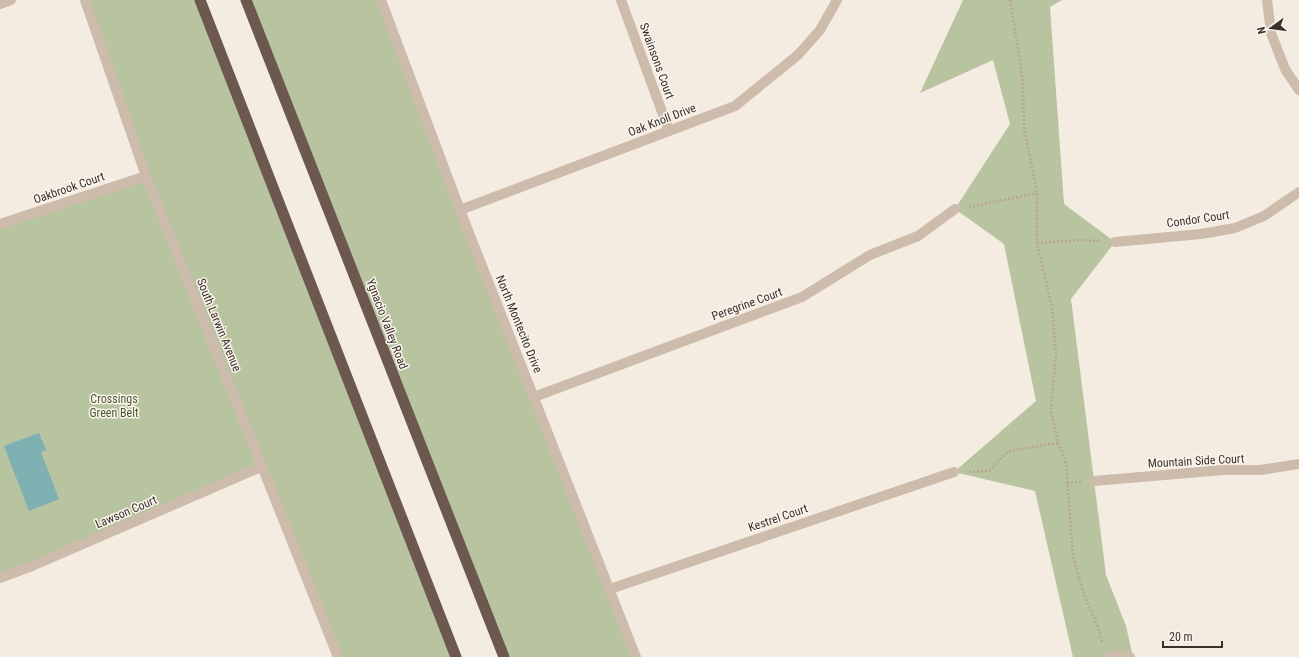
<svg xmlns="http://www.w3.org/2000/svg" width="1299" height="657" viewBox="0 0 1299 657" font-family="'Roboto Condensed',sans-serif">
<style>
.green{fill:#b8c4a0}
.water{fill:#7fb0b2}
.lines{fill:none;stroke-linecap:round;stroke-linejoin:round}
.path{stroke:#b9a596;stroke-width:2.5;stroke-dasharray:2 2;stroke-linecap:butt}
.service{stroke:#cdbbac;stroke-width:10}
.minor{stroke:#cdbbac;stroke-width:10}
.trunk{stroke:#6c584f;stroke-width:11}
.labels{text-anchor:middle;stroke-width:3;stroke-linejoin:round;paint-order:stroke}
.street-label{font-size:12px;fill:#3b302b;stroke:#fbf5ee}
.park-label{font-size:12px;fill:#4a5a2e;stroke:#fbf5ee}
</style>
<rect width="100%" height="100%" fill="#f4ebe1"/>
<path class="green" d="M 85,0 L 200,0 L 456,657 L 338,657 L 261,467 L 0,578 L 0,224 L 146,176 Z
M 246,0 L 381,0 L 636,657 L 504,657 Z
M 963,0 L 1062,0 L 1050,7 L 1064,204 L 1115,242 L 1071,299 L 1106,575 L 1126,626 L 1133,657 L 1073,657 L 1035,491 L 954,472 L 1036,401 L 1004,244 L 955,209 L 1010,124 L 993,60 L 920,93 Z"/>
<path class="water" d="M 39,433 L 46,450 L 41,452 L 59,499 L 29,511 L 4,446 Z"/>
<g class="lines">
<path class="path" d="M 1010,0 L 1023,81 L 1024,128 L 1037,193 L 1037,243 L 1052,308 L 1056,352 L 1051,410 L 1058,443 L 1066,463 L 1073,557 L 1086,600 L 1098,627 L 1102,643
M 969,207 L 1037,193
M 1037,243 L 1079,240 L 1100,241
M 969,472 L 989,471 L 1003,456 L 1012,450 L 1058,443
M 1067,483 L 1081,482"/>
<path class="service" d="M 1094,481 L 1223,470"/>
<path class="minor" d="M 85,0 L 146,176 L 338,657
M 381,0 L 460,210 L 636,657
M 621,0 L 669,131
M 1267,0 L 1271,33 L 1285,69 L 1299,90
M 0,4 L 11,0
M 460,210 L 735,106 L 798,55 L 820,30 L 837,0
M 0,224 L 146,176
M 1115,242 L 1201,234 L 1235,228 L 1264,216 L 1299,192
M 534,397 L 802,297 L 870,255 L 918,236 L 955,209
M 1223,470 L 1260,470 L 1299,464
M 0,578 L 32,566 L 261,467
M 610,589 L 954,472
M 1109,657 L 1119,654 L 1130,657"/>
<path class="trunk" d="M 200,0 L 456,657
M 246,0 L 504,657"/>
</g>
<g class="labels">
<g class="street-label">
<text transform="translate(657 61) rotate(70)" y="4">Swainsons Court</text>
<text transform="translate(662 120) rotate(-21)" y="4">Oak Knoll Drive</text>
<text transform="translate(69 188) rotate(-19)" y="4">Oakbrook Court</text>
<text transform="translate(1198 219) rotate(-8)" y="4">Condor Court</text>
<text transform="translate(747 304) rotate(-20)" y="4">Peregrine Court</text>
<text transform="translate(387 324) rotate(69)" y="4">Ygnacio Valley Road</text>
<text transform="translate(519 324) rotate(68)" y="4">North Montecito Drive</text>
<text transform="translate(219 325) rotate(68)" y="4">South Larwin Avenue</text>
<text transform="translate(1196 461) rotate(-3)" y="4">Mountain Side Court</text>
<text transform="translate(126 512) rotate(-23)" y="4">Lawson Court</text>
<text transform="translate(778 518) rotate(-19)" y="4">Kestrel Court</text>
</g>
<g class="park-label">
<text x="114" y="403">Crossings<tspan x="114" dy="14">Green Belt</tspan></text>
</g>
</g>
<g transform="translate(1271 28) rotate(256)" stroke="#fbf5ee" stroke-width="3" paint-order="stroke">
<path d="M0-3L7 15L0 10L-7 15Z" fill="#3b302b"/>
<text y="-6" font-size="11" font-weight="bold" text-anchor="middle" fill="#3b302b">N</text>
</g>
<path d="M1163 641v6h59v-6" fill="none" stroke="#3b302b" stroke-width="2"/>
<text x="1169" y="641" font-size="12" fill="#3b302b" stroke="#fbf5ee" stroke-width="3" paint-order="stroke">20 m</text>
</svg>
